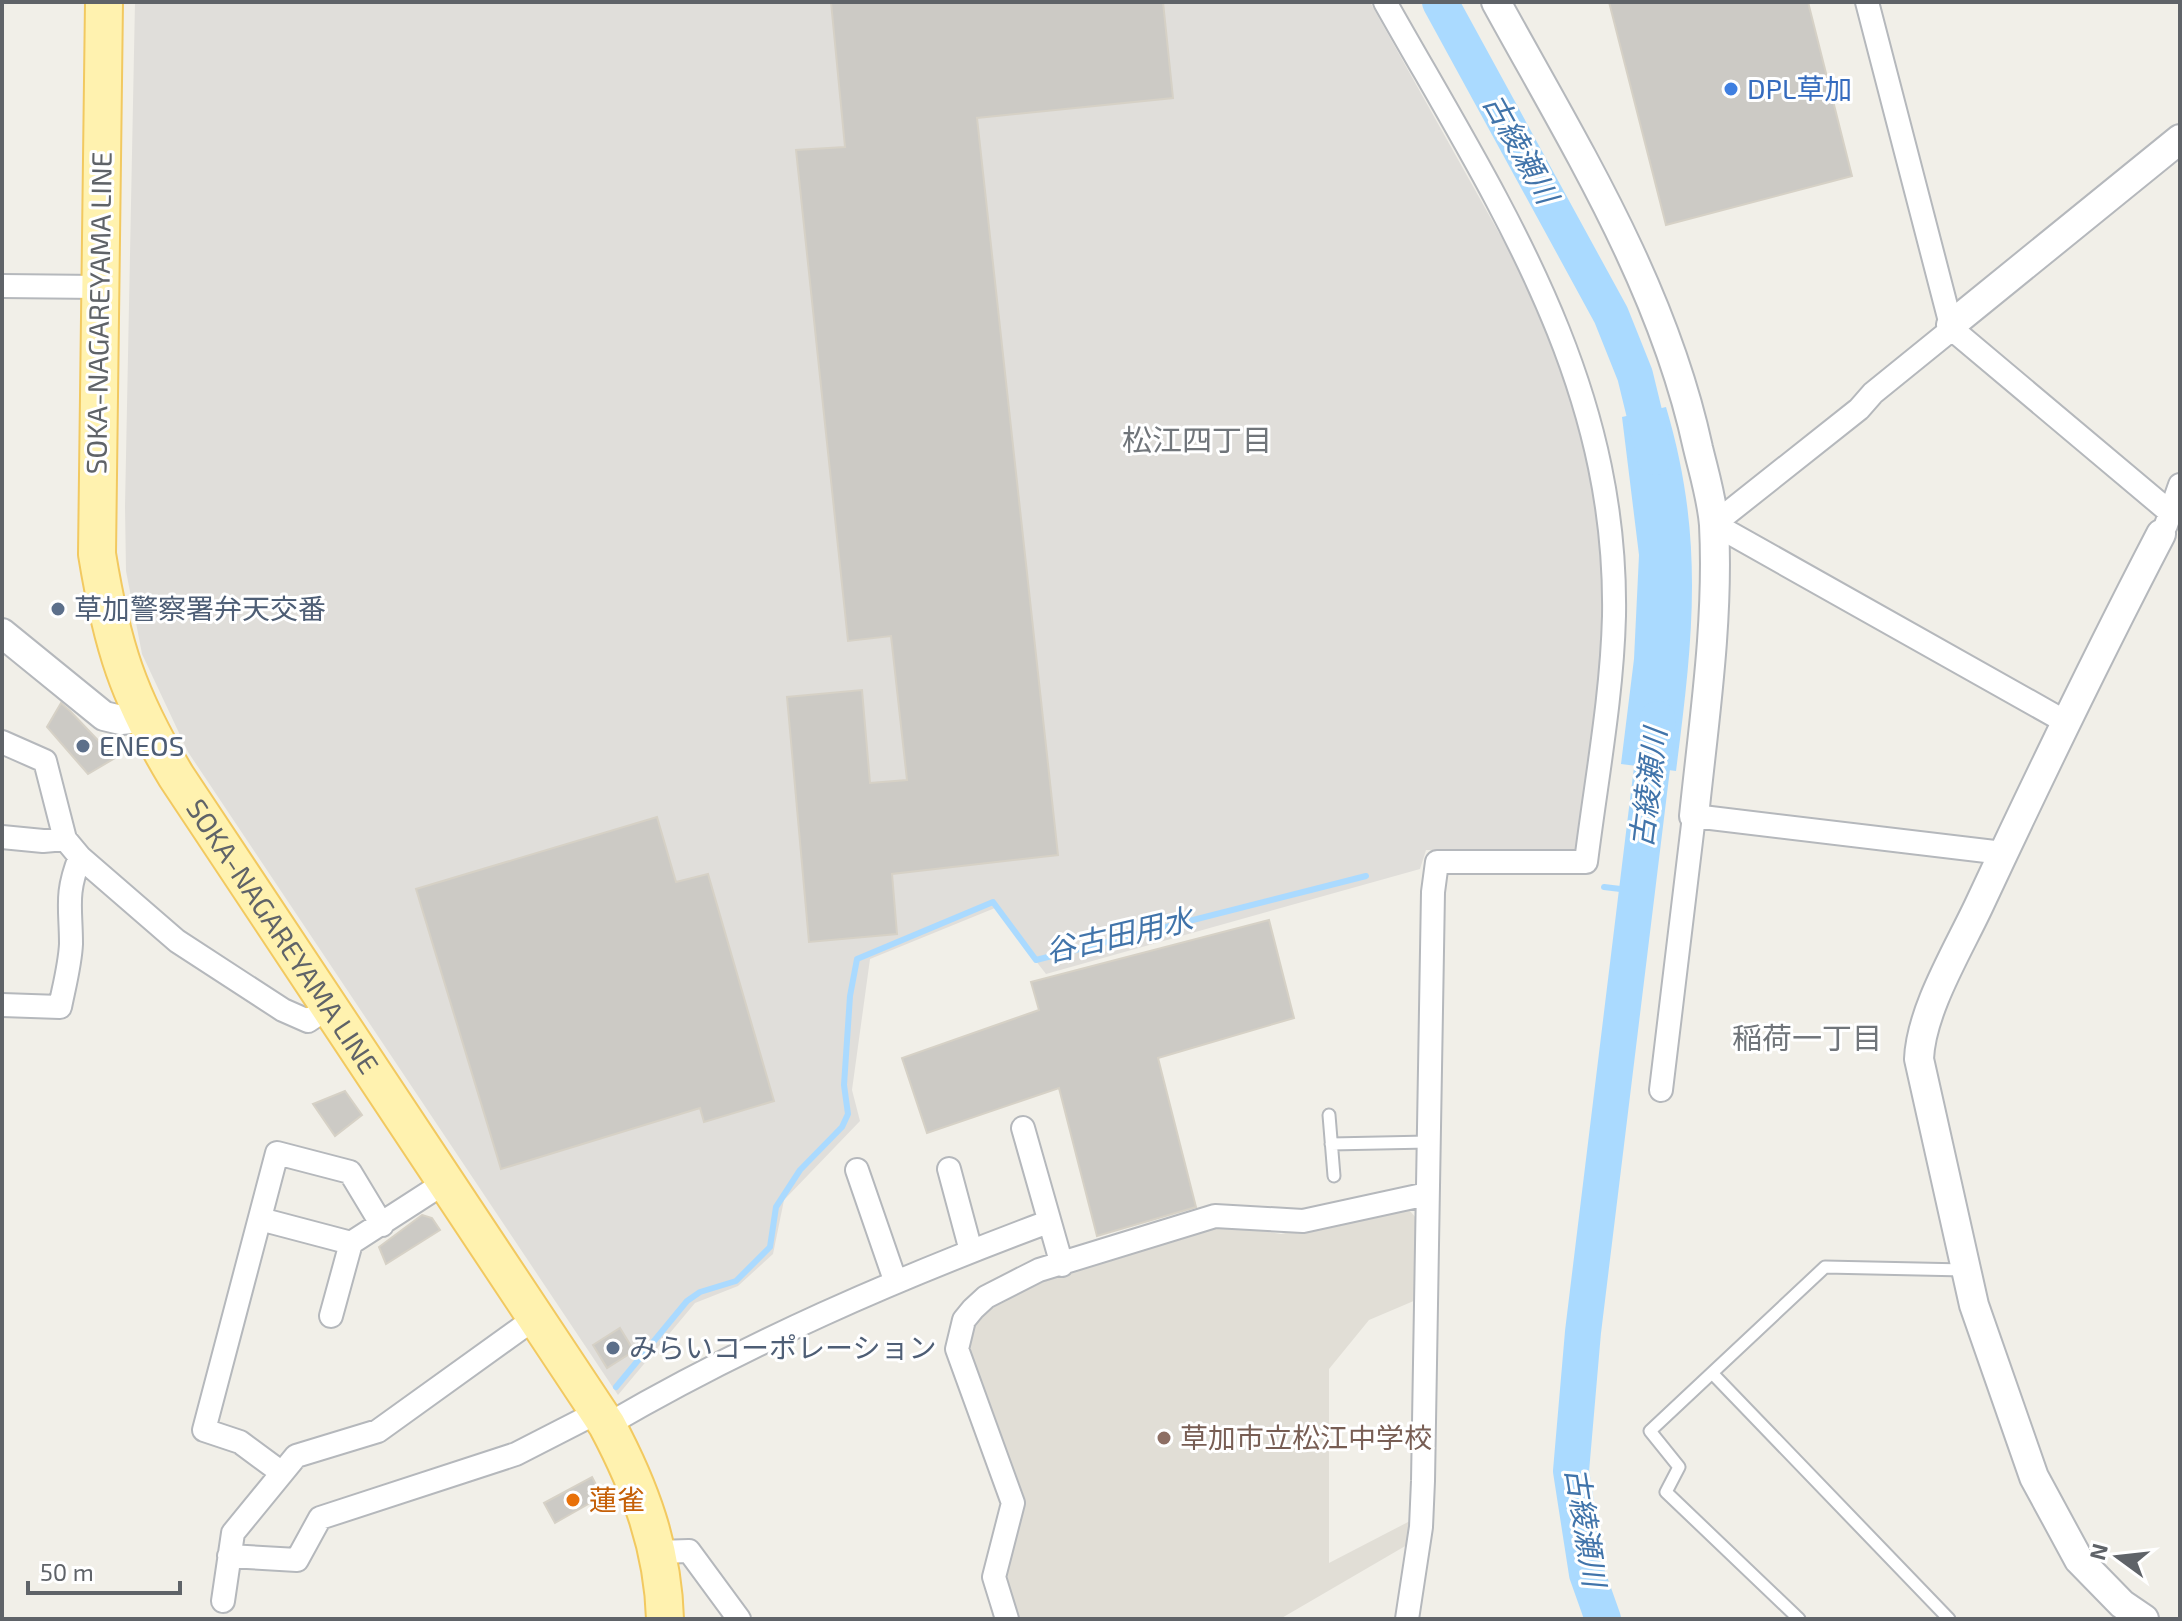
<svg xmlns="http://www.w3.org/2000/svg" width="2182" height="1621" viewBox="0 0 2182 1621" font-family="'Exo 2','Noto Sans JP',sans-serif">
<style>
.industrial{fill:#e0deda}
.education{fill:#e1ded6}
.water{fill:#aadaff}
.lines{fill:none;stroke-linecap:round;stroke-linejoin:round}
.stream{stroke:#aadaff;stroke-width:6}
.river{stroke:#aadaff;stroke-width:36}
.building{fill:#cccac5;stroke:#d6d1c6;stroke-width:2}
.service-casing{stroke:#b5b8bc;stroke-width:15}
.minor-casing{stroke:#b5b8bc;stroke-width:26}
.tertiary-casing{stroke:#b5b8bc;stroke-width:32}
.primary-casing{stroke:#f2c960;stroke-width:40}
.service{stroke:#fff;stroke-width:11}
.minor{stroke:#fff;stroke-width:22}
.tertiary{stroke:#fff;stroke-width:28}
.primary{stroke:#fff2af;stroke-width:36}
.shop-dot{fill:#3f7fe0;stroke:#fff;stroke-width:3}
.service-dot{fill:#5c6f8a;stroke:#fff;stroke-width:3}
.education-dot{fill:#8d6e63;stroke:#fff;stroke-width:3}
.food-dot{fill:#e8710a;stroke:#fff;stroke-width:3}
.labels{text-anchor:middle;stroke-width:6;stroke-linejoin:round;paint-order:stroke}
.shop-label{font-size:28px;fill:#366cbe;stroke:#fff;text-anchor:start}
.street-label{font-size:28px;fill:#5f6368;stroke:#fff}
.service-label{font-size:28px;fill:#4e5e75;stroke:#fff;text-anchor:start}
.education-label{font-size:28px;fill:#785e54;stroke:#fff;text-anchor:start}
.food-label{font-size:28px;fill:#c56008;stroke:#fff;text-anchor:start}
.water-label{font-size:30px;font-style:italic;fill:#4174aa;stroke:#fff}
.neighbourhood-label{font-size:30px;fill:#70757a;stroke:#fff}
</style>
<rect width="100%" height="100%" fill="#f1efe8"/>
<path class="industrial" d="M 135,2 L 1370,2 L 1546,317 L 1590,470 L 1604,566 L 1604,645 L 1576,851 L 1426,850 L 1420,869 L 1046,974 L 995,908 L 870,959 L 852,1090 L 860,1121 L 784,1200 L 773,1254 L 738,1286 L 695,1303 L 618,1395 L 188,752 L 142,654 L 126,571 L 125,507 Z"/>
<path class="education" d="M 1398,1209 L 1410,1211 L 1417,1219 L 1416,1300 L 1369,1320 L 1329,1369 L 1329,1563 L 1410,1521 L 1407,1545 L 1280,1619 L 1017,1619 L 1001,1580 L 1022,1507 L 967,1348 L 975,1318 L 1000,1299 L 1084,1265 L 1205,1228 L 1227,1225 L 1281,1234 Z"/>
<path class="water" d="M 1666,407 C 1705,538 1693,638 1676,771 L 1621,764 L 1634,659 L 1639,555 L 1622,417 Z"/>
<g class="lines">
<path class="stream" d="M 1604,887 L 1637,891
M 616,1387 L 687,1301 L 700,1292 L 736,1281 L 770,1247 L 776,1207 L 800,1170 L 842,1127 L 848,1114 L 844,1085 L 850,996 L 857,959 L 993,902 L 1036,960 L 1366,876"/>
<path class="river" d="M 1440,2 L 1611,315 L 1635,375 L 1655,457
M 1603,1619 L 1587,1574 L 1571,1471 L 1583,1332 L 1658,719"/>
</g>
<path class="building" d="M 831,2 L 1163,2 L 1173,98 L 977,118 L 1058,855 L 892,874 L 897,934 L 809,942 L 787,697 L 862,690 L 870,783 L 907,780 L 891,636 L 848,641 L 796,150 L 845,147 Z
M 1609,2 L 1808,2 L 1852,176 L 1666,225 Z
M 61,703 L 70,711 L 115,758 L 88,774 L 47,727 Z
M 657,817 L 676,882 L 708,874 L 774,1101 L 704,1122 L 700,1108 L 501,1169 L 416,889 Z
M 1269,920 L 1294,1018 L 1158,1058 L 1196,1207 L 1097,1236 L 1059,1088 L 927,1133 L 902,1058 L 1039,1010 L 1031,982 Z
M 345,1091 L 362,1115 L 335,1136 L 313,1104 Z
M 422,1215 L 432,1218 L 440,1230 L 386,1264 L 379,1247 Z
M 620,1328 L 634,1351 L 607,1368 L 593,1345 Z
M 592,1477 L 602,1496 L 555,1523 L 544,1503 Z"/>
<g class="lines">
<g class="service-casing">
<path id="service" d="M 1329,1115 L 1334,1176
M 1331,1144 L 1428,1142
M 1712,1373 L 1949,1619
M 1799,1619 L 1666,1492 L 1679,1467 L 1650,1431 L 1825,1267 L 1965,1270"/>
</g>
<g class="minor-casing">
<path id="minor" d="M 1385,2 C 1497,201 1618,378 1614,616 C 1612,698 1596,781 1586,862 L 1437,862 L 1433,892 L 1423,1481 L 1421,1527 L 1407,1619
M 1867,2 L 1952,329 L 2172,514
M 2,286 L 99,287
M 1952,329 L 1873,393 L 1859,409 L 1714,524 L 2064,721
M 2166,525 L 2180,485
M 2,742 L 45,761 L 65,839 L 80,857 L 177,941 L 283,1010 L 308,1021 L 329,1007
M 2,837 L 43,841 L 65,839
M 2,1005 L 60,1007 C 64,987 70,965 71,944 C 71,907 65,895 80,857
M 1661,1090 L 1694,816 L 2003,853
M 1023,1128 L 1062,1265
M 949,1169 L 971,1251
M 857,1170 L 895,1280
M 260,1219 L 351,1243
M 331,1316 L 351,1243 L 444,1183
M 607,1425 C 748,1343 895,1279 1048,1222
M 282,1473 L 240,1442 L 204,1430 L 277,1153 L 350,1172 L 382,1225
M 658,1552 L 689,1551 L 739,1619
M 229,1556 L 297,1560 L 320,1518 L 516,1454 L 598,1412
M 223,1601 L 233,1533 L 296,1456 L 378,1431 L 535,1318
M 1007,1619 L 994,1577 L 1013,1503 L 957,1349 L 964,1320 L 973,1309 L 986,1297 L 1039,1270 L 1215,1216 L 1303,1221 L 1427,1194"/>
</g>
<g class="tertiary-casing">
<path id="tertiary" d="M 1496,2 C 1575,146 1663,286 1698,448 C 1704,473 1712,499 1714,525 C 1719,621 1704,720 1694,816
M 1951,325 L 2180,139
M 2,633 L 104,716 L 121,720 L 141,718
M 2144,1619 L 2122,1604 L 2079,1560 L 2034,1477 L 1974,1305 L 1919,1059 C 1921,1009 1960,947 1981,901 C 2039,777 2098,655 2161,534"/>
</g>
<g class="primary-casing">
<g id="primary">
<path id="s1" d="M 104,2 L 97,554 C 112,646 128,696 176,776 L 607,1425 C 640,1487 663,1548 665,1619"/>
</g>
</g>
<use href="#service" class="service"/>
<use href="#minor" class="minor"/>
<use href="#tertiary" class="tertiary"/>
<use href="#primary" class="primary"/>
</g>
<circle class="shop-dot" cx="1731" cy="89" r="8"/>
<g class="service-dot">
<circle cx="58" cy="609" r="8"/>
<circle cx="83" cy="746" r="8"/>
<circle cx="613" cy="1348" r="8"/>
</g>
<circle class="education-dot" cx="1164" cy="1438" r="8"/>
<circle class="food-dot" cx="573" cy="1500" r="8"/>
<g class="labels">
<g class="shop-label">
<text x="1747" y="99">DPL草加</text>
</g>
<g class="street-label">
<text transform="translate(99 313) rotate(-89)" y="10">SOKA-NAGAREYAMA LINE</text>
<text dy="10" stroke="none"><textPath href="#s1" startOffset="982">SOKA-NAGAREYAMA LINE</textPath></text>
</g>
<g class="service-label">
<text x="74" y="619">草加警察署弁天交番</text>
<text x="99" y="756">ENEOS</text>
<text x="629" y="1358">みらいコーポレーション</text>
</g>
<g class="education-label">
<text x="1180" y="1448">草加市立松江中学校</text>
</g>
<g class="food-label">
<text x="589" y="1510">蓮雀</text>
</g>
<g class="water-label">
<text transform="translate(1520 149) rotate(61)" y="10">古綾瀬川</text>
<text transform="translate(1649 788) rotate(-83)" y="10">古綾瀬川</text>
<text transform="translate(1119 936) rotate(-13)" y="10">谷古田用水</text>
<text transform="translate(1585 1527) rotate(81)" y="10">古綾瀬川</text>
</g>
<g class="neighbourhood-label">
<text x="1197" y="451">松江四丁目</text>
<text x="1807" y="1049">稲荷一丁目</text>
</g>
</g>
<rect width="2182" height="1621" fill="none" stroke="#5f6368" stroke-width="8"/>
<g transform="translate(2118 1557) rotate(285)" stroke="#ffffff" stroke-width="6" paint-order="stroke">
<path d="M0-6L14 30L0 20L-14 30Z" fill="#5f6368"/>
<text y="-12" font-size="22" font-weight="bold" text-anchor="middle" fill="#5f6368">N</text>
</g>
<path d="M28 1581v12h152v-12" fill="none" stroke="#5f6368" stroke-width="4"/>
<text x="40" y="1581" font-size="24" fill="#5f6368" stroke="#ffffff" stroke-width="6" paint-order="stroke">50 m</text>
</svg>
